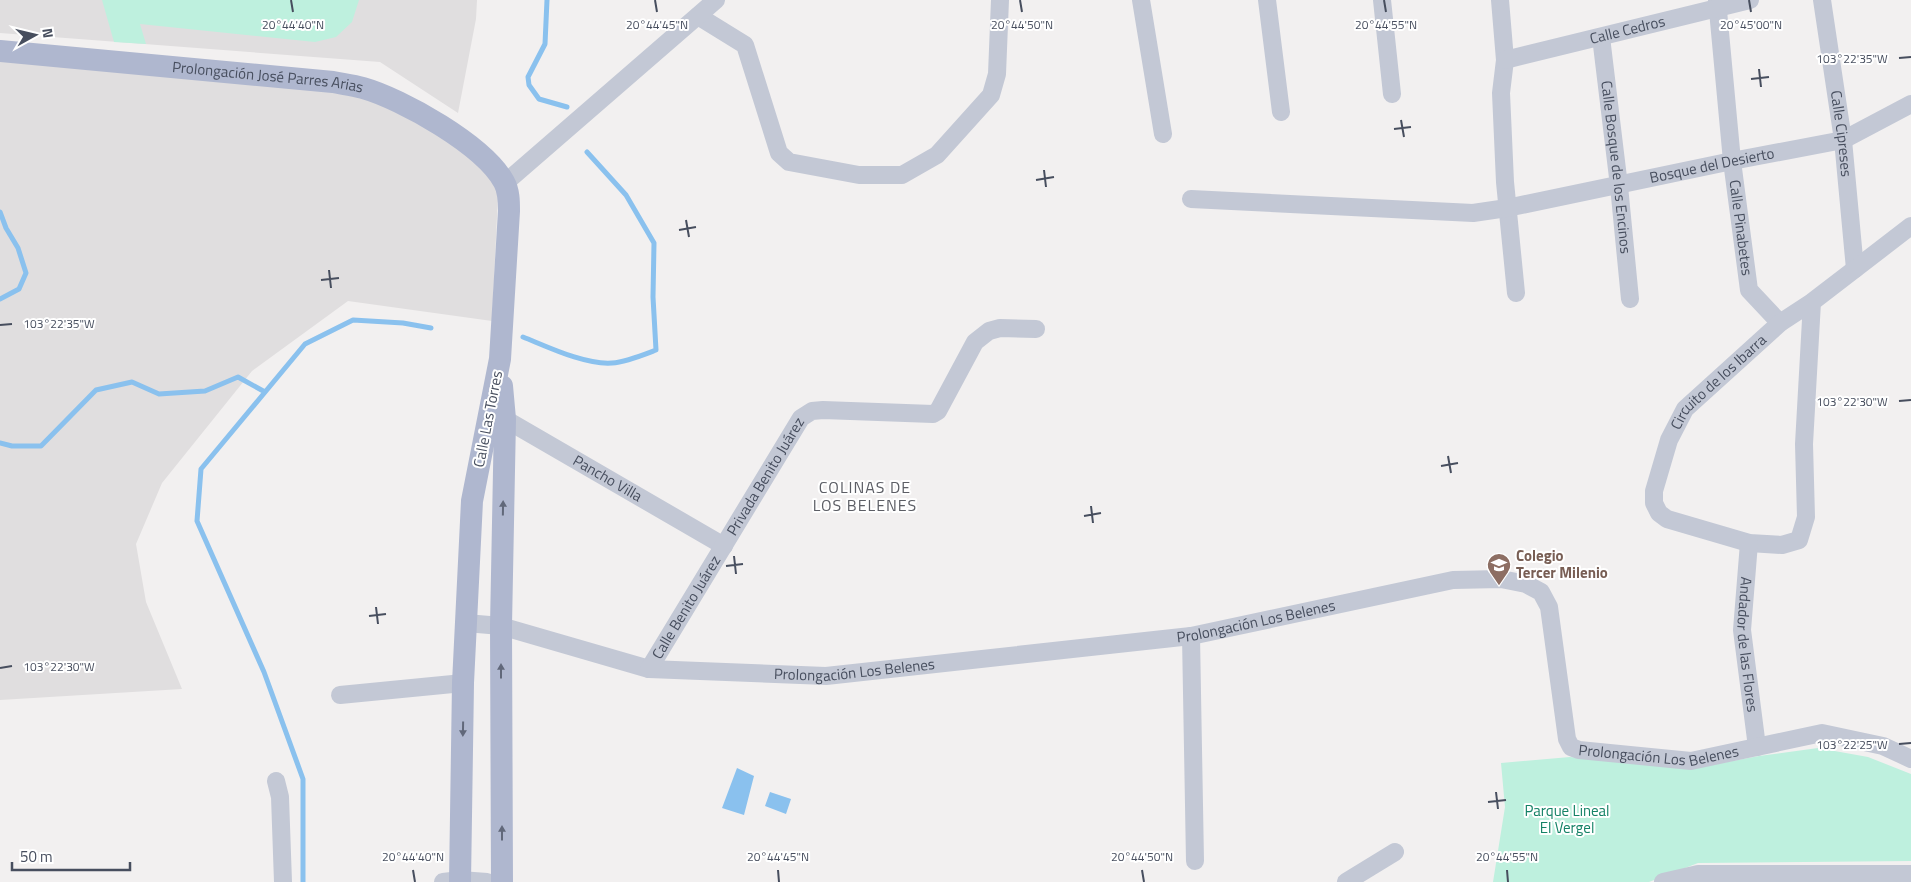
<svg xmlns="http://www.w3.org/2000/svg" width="1911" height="882" viewBox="0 0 1911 882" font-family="'Titillium Web',sans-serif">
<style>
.education{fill:#e0dedf}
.green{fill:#bef0de}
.water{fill:#8ac1ee}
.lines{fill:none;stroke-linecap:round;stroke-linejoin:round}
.stream{stroke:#8ac1ee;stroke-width:5}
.minor{stroke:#c3c8d5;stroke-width:18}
.major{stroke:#afb7cf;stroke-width:22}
.oneway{fill:#61687a}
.ticks{fill:none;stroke:#474e5e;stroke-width:2}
.labels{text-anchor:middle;stroke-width:4;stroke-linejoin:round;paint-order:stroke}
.street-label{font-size:15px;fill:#474e5e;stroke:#fff}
.education-label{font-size:15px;font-weight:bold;fill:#785e54;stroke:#fff;text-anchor:start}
.park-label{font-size:15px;fill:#158266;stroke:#fff}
.neighbourhood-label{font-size:16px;letter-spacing:1px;fill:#5c5e65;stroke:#fff}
.ticks-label{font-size:12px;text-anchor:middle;fill:#474e5e;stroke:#fff;stroke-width:4;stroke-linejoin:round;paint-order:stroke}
</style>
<rect width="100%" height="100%" fill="#f2f0f0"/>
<path class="education" d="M 0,0 L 477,0 L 476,19 L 458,113 L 380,62 L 0,33 Z
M 0,57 L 331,86 L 389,104 L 490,167 L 498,196 L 492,321 L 348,301 L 252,371 L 162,483 L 136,544 L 146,602 L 182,689 L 0,700 Z"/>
<path class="green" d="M 102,0 L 359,0 L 352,22 L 336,37 L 315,42 L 140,24 L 146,44 L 114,42 Z
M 1818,748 L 1868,757 L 1911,774 L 1911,861 L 1698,863 L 1649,882 L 1493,882 L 1505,807 L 1501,763 L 1570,757 L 1690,769 L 1759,756 Z"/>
<path class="water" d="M 737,768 L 754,776 L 744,815 L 722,808 Z
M 770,792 L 791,799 L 786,814 L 765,806 Z"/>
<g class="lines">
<path class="stream" d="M 547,0 L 545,44 L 528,77 L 529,85 L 539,99 L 567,107
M 0,212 L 6,228 L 18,248 L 26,273 L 19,289 L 0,299
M 523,337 C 548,347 585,365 612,363 C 626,362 643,355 656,350 L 653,297 L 654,243 L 626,195 L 587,152
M 0,443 L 12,446 L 41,446 L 96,390 L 132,382 L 159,394 L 205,391 L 238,377 L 265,392
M 303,882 L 303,779 L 264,672 L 197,521 L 201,469 L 305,344 L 353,320 L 403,323 L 431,328"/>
<g class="minor">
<path d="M 1141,0 L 1163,134"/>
<path d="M 1267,0 L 1281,112"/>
<path d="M 1382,0 L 1392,94"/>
<path d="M 1500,0 L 1505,60 L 1501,93 L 1505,182 L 1516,293"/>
<path id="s1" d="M 1717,0 L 1732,161 L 1749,290 L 1780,323"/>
<path id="s2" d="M 1822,0 L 1843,140 L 1855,269"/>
<path d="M 698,16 L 745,45 L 779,153 L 789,162 L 859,175 L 902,175 L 937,155 L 991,95 L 997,74 L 1000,0"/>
<path id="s3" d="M 1601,37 L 1619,186 L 1630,299"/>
<path id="s4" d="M 1505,60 L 1750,0"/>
<path d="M 505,183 L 716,0"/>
<path id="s5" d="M 1191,199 L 1473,213 L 1507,208 L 1732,161 L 1843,140 L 1911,104"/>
<path id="s6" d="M 1812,302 L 1804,444 L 1806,517 L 1799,540 L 1782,545 L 1749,543 L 1667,519 L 1659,513 L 1654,503 L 1654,491 L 1669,440 L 1685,409 L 1780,323 L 1812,302 L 1911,226"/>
<path id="s7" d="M 495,416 L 505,419 L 724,546"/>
<path id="s8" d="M 1749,543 L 1742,630 L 1757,747"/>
<path id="s9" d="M 466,623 L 501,626 L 649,669 L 826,676 L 1191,636 L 1453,580 L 1501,579 L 1526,584 L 1541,592 L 1549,607 L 1567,739 L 1571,747 L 1579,750 L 1691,761 L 1822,733 L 1883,746 L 1911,759"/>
<path d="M 1191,636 L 1195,861"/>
<path id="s10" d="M 649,669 L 801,418 L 812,411 L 823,410 L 933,414 L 938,411 L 975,342 L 989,331 L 1000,328 L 1036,329"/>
<path d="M 340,695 L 463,683"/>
<path d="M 276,781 L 280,797 L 283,882"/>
<path d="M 443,882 L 460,880 L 487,882"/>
<path d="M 1346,882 L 1395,852"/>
<path d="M 1663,882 L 1698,874 L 1911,874"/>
</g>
<g class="major">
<path id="s11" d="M 0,51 L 333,82 C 343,84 353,85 363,88 C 402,99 484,145 504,182 C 509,191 509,201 509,211 L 500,359 L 472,501 L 463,683 L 460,882"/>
<path d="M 502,386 L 505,419 L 501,626 L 502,882"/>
</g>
</g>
<defs><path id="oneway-solid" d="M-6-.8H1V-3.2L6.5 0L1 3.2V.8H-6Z" transform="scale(1.25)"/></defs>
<g class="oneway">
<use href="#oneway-solid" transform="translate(503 508) rotate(-89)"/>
<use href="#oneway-solid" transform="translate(501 671) rotate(-90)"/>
<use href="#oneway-solid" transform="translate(463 729) rotate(91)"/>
<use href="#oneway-solid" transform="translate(502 833) rotate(-90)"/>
</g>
<path class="ticks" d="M 291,0 L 293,12M 655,0 L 657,12M 1020,0 L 1022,12M 1384,0 L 1386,12M 1749,0 L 1751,12M 1899,58 L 1911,57M 1759,69 L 1761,87M 1751,79 L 1769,77M 1401,120 L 1404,137M 1394,129 L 1411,127M 1044,170 L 1046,187M 1036,180 L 1054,177M 686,220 L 689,237M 679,230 L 696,227M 329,270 L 331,288M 321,280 L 339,278M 0,325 L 12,324M 1899,401 L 1911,400M 1448,456 L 1451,473M 1441,466 L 1458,463M 1091,506 L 1093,523M 1084,516 L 1101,513M 734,556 L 736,574M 726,566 L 743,564M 376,607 L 378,624M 369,616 L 386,614M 0,668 L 12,666M 1899,744 L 1911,743M 1496,792 L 1498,809M 1488,802 L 1506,800M 413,870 L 415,882M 778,870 L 779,882M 1142,870 L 1144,882M 1507,870 L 1508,882"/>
<defs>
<g id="school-pin" transform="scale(1.25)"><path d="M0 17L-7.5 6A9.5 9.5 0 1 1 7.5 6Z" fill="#8d6e63" stroke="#fff"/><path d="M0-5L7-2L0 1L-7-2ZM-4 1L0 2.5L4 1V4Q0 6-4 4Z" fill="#fff"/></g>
</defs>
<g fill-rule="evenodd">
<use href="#school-pin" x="1499" y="565"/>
</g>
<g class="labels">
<g class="street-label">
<text dy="5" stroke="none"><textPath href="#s4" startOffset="126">Calle Cedros</textPath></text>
<text dy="5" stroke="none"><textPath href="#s11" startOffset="269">Prolongación José Parres Arias</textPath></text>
<text dy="5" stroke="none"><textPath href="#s2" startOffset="135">Calle Cipreses</textPath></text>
<text dy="5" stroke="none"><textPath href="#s5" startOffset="526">Bosque del Desierto</textPath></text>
<text dy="5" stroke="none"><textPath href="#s3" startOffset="131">Calle Bosque de los Encinos</textPath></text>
<text dy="5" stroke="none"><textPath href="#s1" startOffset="229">Calle Pinabetes</textPath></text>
<text dy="5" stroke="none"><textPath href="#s6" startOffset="539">Circuito de los Ibarra</textPath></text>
<text transform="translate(488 419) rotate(-79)" y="5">Calle Las Torres</text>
<text dy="5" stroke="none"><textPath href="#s10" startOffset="225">Privada Benito Juárez</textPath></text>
<text dy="5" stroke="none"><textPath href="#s7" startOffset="129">Pancho Villa</textPath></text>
<text dy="5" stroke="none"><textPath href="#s10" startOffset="72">Calle Benito Juárez</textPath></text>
<text dy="5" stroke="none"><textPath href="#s9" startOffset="800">Prolongación Los Belenes</textPath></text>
<text dy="5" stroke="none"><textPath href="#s8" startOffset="102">Andador de las Flores</textPath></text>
<text dy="5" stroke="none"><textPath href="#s9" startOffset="395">Prolongación Los Belenes</textPath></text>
<text dy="5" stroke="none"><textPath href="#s9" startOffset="1340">Prolongación Los Belenes</textPath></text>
</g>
<g class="education-label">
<text x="1516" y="561">Colegio<tspan x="1516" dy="17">Tercer Milenio</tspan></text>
</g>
<g class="park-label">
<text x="1567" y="816">Parque Lineal<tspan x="1567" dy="17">El Vergel</tspan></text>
</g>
<g class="neighbourhood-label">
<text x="865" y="493">COLINAS DE<tspan x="865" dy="18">LOS BELENES</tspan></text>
</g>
</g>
<g class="ticks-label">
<text x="293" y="29">20°44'40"N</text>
<text x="657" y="29">20°44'45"N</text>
<text x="1022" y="29">20°44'50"N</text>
<text x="1386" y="29">20°44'55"N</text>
<text x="1751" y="29">20°45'00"N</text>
<text x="1852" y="63">103°22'35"W</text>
<text x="59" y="328">103°22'35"W</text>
<text x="1852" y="406">103°22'30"W</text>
<text x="59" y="671">103°22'30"W</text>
<text x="1852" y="749">103°22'25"W</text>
<text x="413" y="861">20°44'40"N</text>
<text x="778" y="861">20°44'45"N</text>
<text x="1142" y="861">20°44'50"N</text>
<text x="1507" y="861">20°44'55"N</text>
</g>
<g transform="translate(35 35) rotate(82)" stroke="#ffffff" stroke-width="4" paint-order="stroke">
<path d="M0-4L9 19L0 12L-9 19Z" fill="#474e5e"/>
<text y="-8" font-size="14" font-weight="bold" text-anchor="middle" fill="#474e5e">N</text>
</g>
<path d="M12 862v8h118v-8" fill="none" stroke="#474e5e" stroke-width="2.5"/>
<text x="20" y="862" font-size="15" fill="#474e5e" stroke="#ffffff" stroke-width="4" paint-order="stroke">50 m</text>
</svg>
